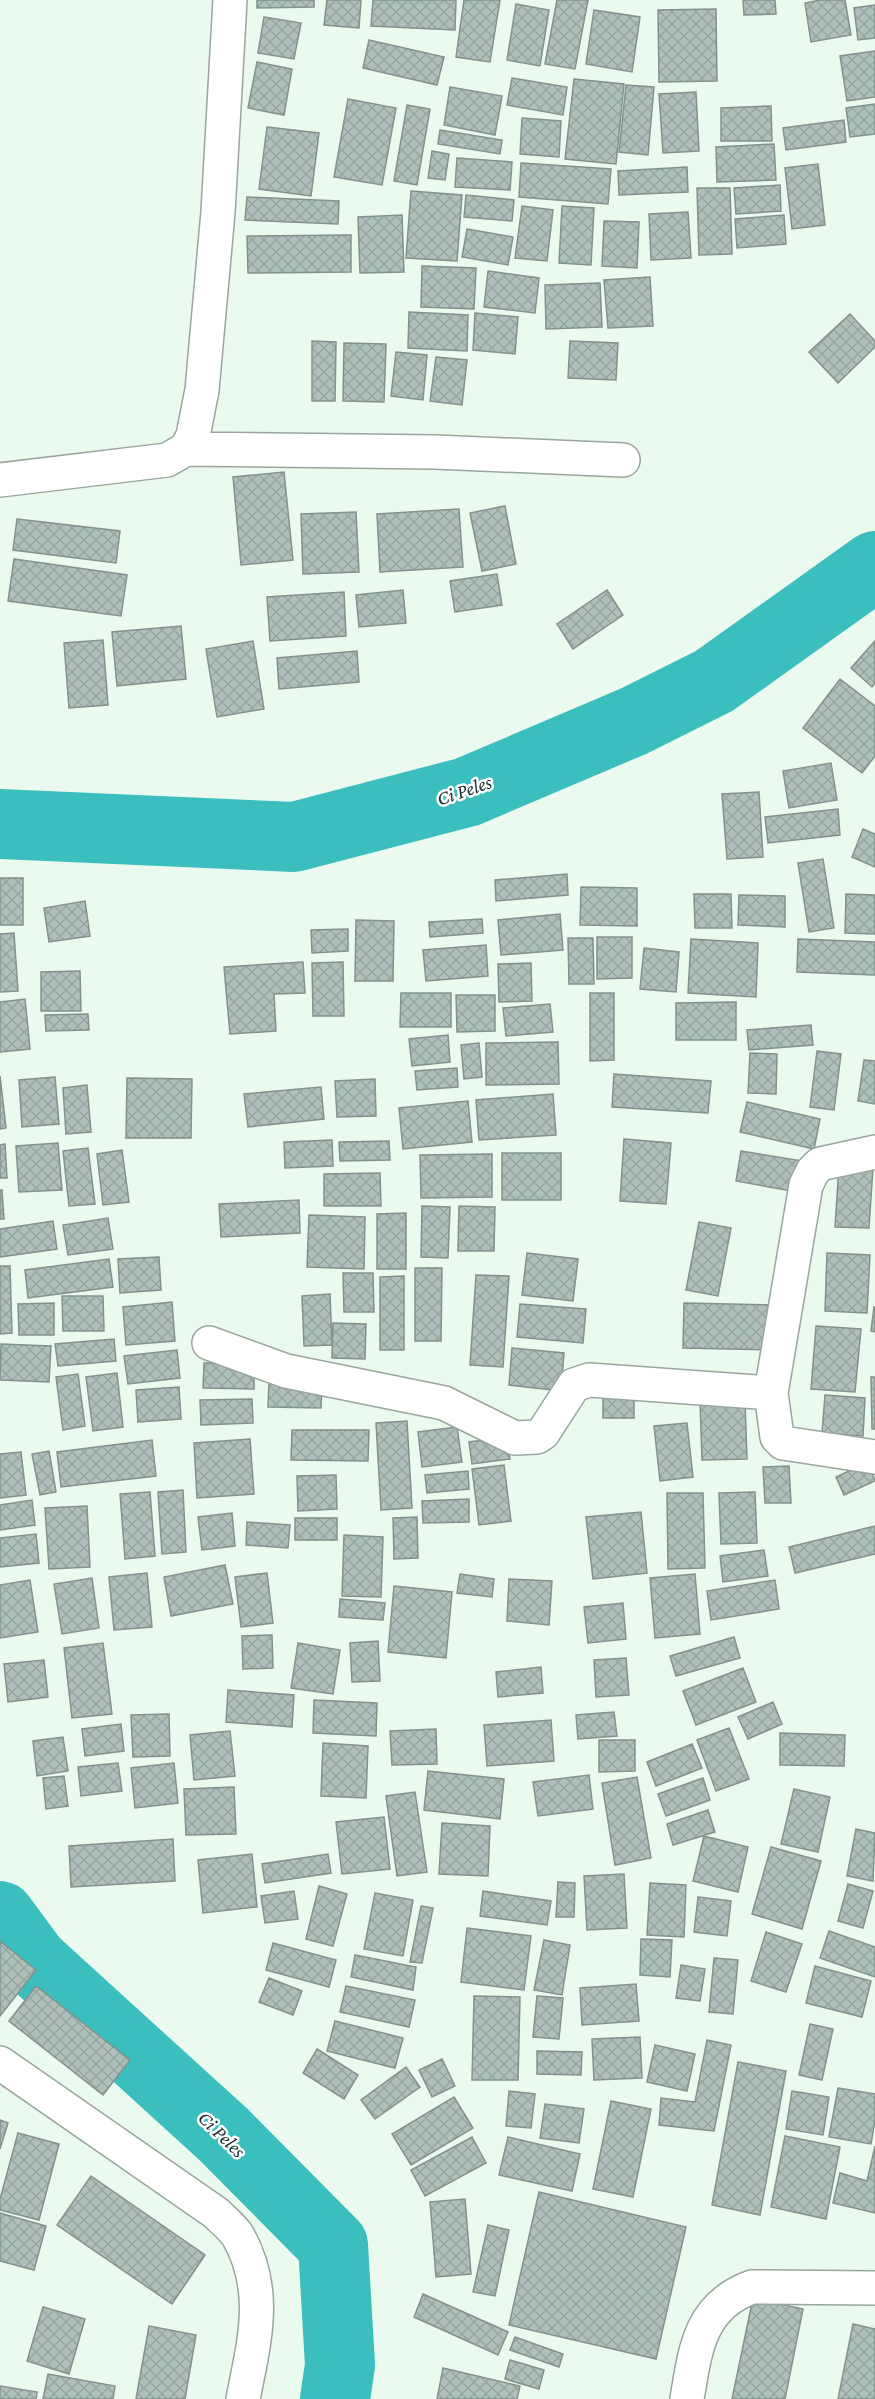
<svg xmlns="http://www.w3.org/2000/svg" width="875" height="2399" viewBox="0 0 875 2399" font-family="'Crimson Pro',serif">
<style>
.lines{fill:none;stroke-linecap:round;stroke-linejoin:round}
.river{stroke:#3bbebe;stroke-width:70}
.building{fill:url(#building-cross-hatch);stroke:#81928d;stroke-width:1.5}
.minor-casing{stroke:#99a69d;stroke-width:36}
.minor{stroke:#fff;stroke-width:33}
.labels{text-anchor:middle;stroke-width:5;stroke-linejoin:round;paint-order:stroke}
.water-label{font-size:20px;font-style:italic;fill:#192f2f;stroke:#fff}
</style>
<defs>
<pattern id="building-cross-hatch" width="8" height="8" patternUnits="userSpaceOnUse" patternTransform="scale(1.5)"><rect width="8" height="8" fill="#afc0bb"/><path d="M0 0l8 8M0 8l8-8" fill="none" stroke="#96a5a0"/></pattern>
</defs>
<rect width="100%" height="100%" fill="#ebfaef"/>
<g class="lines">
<path class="river" d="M 0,824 L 294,837 L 467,792 L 634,721 L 714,681 L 875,566
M 0,1916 L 34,1962 L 223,2134 L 333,2245 L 340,2365 L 335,2399"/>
</g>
<path class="building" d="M 257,0 L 314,0 L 314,7 L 257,8 Z
M 327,0 L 361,0 L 359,28 L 324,25 Z
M 373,0 L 456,0 L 455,30 L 371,26 Z
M 464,0 L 500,0 L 490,62 L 456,57 Z
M 557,0 L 588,0 L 575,69 L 545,64 Z
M 743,0 L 775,0 L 776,14 L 744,15 Z
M 820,0 L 845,0 L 851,35 L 811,42 L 805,3 Z
M 516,4 L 549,10 L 540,66 L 507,60 Z
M 875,5 L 875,38 L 858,40 L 854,8 Z
M 716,9 L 717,81 L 659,82 L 658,10 Z
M 594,10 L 640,17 L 632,72 L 586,64 Z
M 264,17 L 301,23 L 294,59 L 258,53 Z
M 369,40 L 444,57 L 437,85 L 363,68 Z
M 875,51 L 875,97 L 847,101 L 840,56 Z
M 257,62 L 292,69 L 284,115 L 248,108 Z
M 512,78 L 567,87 L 563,115 L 507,105 Z
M 574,79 L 624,84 L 616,164 L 565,159 Z
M 626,85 L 654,87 L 648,155 L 619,152 Z
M 450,87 L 502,96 L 495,135 L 444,125 Z
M 696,92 L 699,151 L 663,153 L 659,94 Z
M 348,99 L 396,108 L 382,185 L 334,177 Z
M 875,104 L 875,134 L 850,137 L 846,108 Z
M 407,105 L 430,109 L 417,185 L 394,181 Z
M 771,106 L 772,141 L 721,141 L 721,108 Z
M 522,118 L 561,121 L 559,157 L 520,154 Z
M 844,120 L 846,142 L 786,150 L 783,128 Z
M 267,127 L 319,133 L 311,196 L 259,189 Z
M 440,130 L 502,140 L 500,154 L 438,144 Z
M 774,144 L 776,180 L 717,182 L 716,147 Z
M 432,151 L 449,154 L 445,180 L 428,178 Z
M 457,158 L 512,162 L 510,190 L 455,187 Z
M 521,163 L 611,169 L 608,204 L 519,197 Z
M 818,164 L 825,225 L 792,229 L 785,168 Z
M 687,167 L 688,192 L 619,195 L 618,171 Z
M 780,185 L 781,211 L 736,214 L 734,188 Z
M 697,188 L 730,188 L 732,254 L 699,255 Z
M 411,191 L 462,195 L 457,261 L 406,258 Z
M 466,195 L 514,200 L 512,221 L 464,217 Z
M 247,197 L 339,201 L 338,224 L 245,220 Z
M 522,206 L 553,210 L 547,261 L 515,258 Z
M 562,206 L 594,208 L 591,265 L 559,263 Z
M 688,212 L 691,258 L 651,260 L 649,214 Z
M 402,215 L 404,272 L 360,273 L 358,217 Z
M 784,215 L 786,244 L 737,248 L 735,219 Z
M 604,221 L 639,222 L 637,268 L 602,266 Z
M 467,229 L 513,237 L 508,265 L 462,257 Z
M 351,235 L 351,272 L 248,273 L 247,236 Z
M 422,266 L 476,268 L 474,309 L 421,307 Z
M 488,271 L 539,278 L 535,313 L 484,307 Z
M 650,277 L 653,326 L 608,328 L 604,280 Z
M 600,283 L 602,327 L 546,329 L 545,285 Z
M 409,312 L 468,315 L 467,351 L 408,348 Z
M 475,313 L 518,317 L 515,354 L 473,350 Z
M 850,314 L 875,341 L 875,347 L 838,383 L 809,352 Z
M 312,341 L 336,342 L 335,401 L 312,401 Z
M 570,341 L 618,343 L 616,380 L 568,378 Z
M 344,343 L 386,344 L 384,402 L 343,401 Z
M 396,352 L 427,355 L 423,400 L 391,396 Z
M 436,357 L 467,360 L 462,405 L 430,401 Z
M 284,472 L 293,560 L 241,565 L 233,477 Z
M 505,506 L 516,564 L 482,571 L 470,513 Z
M 459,509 L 463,567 L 380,572 L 377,514 Z
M 356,512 L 359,572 L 303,574 L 301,514 Z
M 17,519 L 120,531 L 116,563 L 13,550 Z
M 14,559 L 127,575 L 121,616 L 8,601 Z
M 497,574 L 502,605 L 455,612 L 450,581 Z
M 403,590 L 406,623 L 359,627 L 356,595 Z
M 607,590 L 623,615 L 573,649 L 557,624 Z
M 344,592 L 346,636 L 270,641 L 267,597 Z
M 181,626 L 186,679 L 117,686 L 112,632 Z
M 103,640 L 108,705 L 69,708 L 64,643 Z
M 253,641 L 264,709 L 217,717 L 206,649 Z
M 875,641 L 875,683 L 872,687 L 851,668 Z
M 357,651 L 359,682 L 279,689 L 277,658 Z
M 840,679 L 875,706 L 875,756 L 862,773 L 803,728 Z
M 831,763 L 837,800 L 789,808 L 783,771 Z
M 759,792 L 763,857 L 727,859 L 722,794 Z
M 838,809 L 840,835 L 768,843 L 765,817 Z
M 863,829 L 875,834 L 875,867 L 852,857 Z
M 823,859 L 834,928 L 809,932 L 798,863 Z
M 567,874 L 568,895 L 496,901 L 495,880 Z
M 0,878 L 23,878 L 23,925 L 0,925 Z
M 581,887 L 637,888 L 637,926 L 580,925 Z
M 694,894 L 731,894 L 732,928 L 695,928 Z
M 846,894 L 875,895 L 875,934 L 845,933 Z
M 739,895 L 785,896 L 785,927 L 738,925 Z
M 85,901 L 90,936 L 49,942 L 44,908 Z
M 560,914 L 563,950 L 501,955 L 498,920 Z
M 482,919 L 483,933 L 430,937 L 429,922 Z
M 356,920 L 394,921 L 393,981 L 355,981 Z
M 348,929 L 348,951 L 312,953 L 311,930 Z
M 14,933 L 18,991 L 0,992 L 0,934 Z
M 597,937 L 632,937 L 632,978 L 597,979 Z
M 568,938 L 593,938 L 594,984 L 569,984 Z
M 691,939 L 758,943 L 756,997 L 688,993 Z
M 798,939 L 875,942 L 875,975 L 797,972 Z
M 486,945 L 488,976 L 426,981 L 423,950 Z
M 644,948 L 679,952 L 676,992 L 640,989 Z
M 303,962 L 305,993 L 274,994 L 276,1031 L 230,1034 L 224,967 Z
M 343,962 L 344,1016 L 313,1016 L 312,963 Z
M 531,963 L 532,1001 L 499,1002 L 498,964 Z
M 80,971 L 81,1011 L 41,1011 L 41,972 Z
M 401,993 L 451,993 L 451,1027 L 400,1027 Z
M 590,993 L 614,993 L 614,1060 L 590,1061 Z
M 456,995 L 495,995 L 495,1031 L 457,1032 Z
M 25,999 L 30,1049 L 0,1052 L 0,1002 Z
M 736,1002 L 736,1040 L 676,1040 L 676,1003 Z
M 550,1004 L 553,1032 L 506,1036 L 503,1008 Z
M 88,1014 L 89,1030 L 46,1031 L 45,1015 Z
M 811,1025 L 813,1045 L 749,1050 L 747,1030 Z
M 448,1035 L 450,1062 L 412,1066 L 409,1039 Z
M 558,1042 L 559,1084 L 486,1085 L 486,1043 Z
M 479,1043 L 482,1077 L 464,1079 L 461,1045 Z
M 817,1051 L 841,1054 L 834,1110 L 810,1107 Z
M 750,1053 L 777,1054 L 776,1094 L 748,1093 Z
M 864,1060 L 875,1061 L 875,1104 L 858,1101 Z
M 457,1068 L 458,1087 L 417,1090 L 415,1071 Z
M 614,1074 L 711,1081 L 708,1113 L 612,1107 Z
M 0,1076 L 6,1128 L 0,1129 Z
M 55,1077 L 59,1124 L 22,1127 L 19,1080 Z
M 127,1078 L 192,1079 L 191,1138 L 126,1138 Z
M 375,1079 L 376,1116 L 337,1117 L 335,1081 Z
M 87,1085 L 91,1132 L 66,1134 L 63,1088 Z
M 321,1087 L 324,1119 L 248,1127 L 244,1094 Z
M 553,1094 L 556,1135 L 479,1140 L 476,1100 Z
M 468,1101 L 472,1142 L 403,1149 L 399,1108 Z
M 747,1102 L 820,1119 L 814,1149 L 740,1132 Z
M 624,1139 L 671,1143 L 666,1204 L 620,1201 Z
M 332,1140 L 333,1166 L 285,1168 L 284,1142 Z
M 389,1141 L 390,1160 L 340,1161 L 339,1142 Z
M 58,1143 L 62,1190 L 19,1192 L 16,1146 Z
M 5,1144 L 7,1178 L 0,1178 L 0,1145 Z
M 88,1148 L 95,1204 L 69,1206 L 63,1151 Z
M 122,1150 L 129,1202 L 103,1205 L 97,1154 Z
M 741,1151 L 803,1161 L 797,1192 L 736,1181 Z
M 502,1153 L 561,1153 L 561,1200 L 502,1200 Z
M 492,1154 L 492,1197 L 421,1198 L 420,1155 Z
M 839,1165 L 873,1167 L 869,1228 L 835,1227 Z
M 380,1173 L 381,1206 L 324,1206 L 324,1174 Z
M 0,1190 L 2,1190 L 4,1219 L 0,1219 Z
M 299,1200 L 300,1233 L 221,1237 L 219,1204 Z
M 422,1206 L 450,1207 L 448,1258 L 421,1257 Z
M 459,1206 L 495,1207 L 494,1251 L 458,1251 Z
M 406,1213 L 406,1269 L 377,1269 L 377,1214 Z
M 309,1215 L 365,1217 L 364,1269 L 307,1267 Z
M 108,1218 L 113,1249 L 68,1255 L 63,1225 Z
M 53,1221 L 57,1249 L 0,1257 L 0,1229 Z
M 699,1222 L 731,1228 L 718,1296 L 686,1290 Z
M 527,1253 L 578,1259 L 573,1301 L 522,1295 Z
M 827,1253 L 870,1255 L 867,1313 L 825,1311 Z
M 159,1257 L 161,1290 L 120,1293 L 118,1259 Z
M 109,1259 L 113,1287 L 28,1298 L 25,1270 Z
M 0,1266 L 10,1266 L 12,1333 L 0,1334 Z
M 415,1268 L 442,1268 L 441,1341 L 415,1341 Z
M 343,1273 L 373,1273 L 374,1312 L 344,1312 Z
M 476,1275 L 509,1276 L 503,1367 L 470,1365 Z
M 404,1276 L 404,1350 L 380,1350 L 380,1277 Z
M 330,1294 L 332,1345 L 304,1346 L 302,1296 Z
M 62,1296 L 103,1296 L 104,1331 L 63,1331 Z
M 172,1302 L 175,1341 L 126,1345 L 123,1307 Z
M 54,1303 L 54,1335 L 19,1335 L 18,1304 Z
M 684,1303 L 777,1305 L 776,1350 L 683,1348 Z
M 520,1304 L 586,1309 L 583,1343 L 517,1337 Z
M 874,1307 L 875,1307 L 875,1332 L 871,1331 Z
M 333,1323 L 366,1324 L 365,1359 L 332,1358 Z
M 816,1326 L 861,1329 L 855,1392 L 811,1389 Z
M 114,1339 L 116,1361 L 58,1366 L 55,1344 Z
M 1,1344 L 51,1346 L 49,1382 L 0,1380 Z
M 512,1348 L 564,1353 L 561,1391 L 509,1385 Z
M 177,1350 L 180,1378 L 128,1384 L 124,1356 Z
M 204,1363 L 254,1363 L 254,1389 L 203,1388 Z
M 117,1373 L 123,1427 L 93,1431 L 86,1377 Z
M 78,1374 L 85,1426 L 63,1430 L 56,1377 Z
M 871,1377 L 875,1377 L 875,1429 L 872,1429 Z
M 269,1380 L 322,1382 L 321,1408 L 268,1407 Z
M 603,1383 L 634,1384 L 634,1418 L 603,1418 Z
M 179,1387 L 181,1419 L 138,1422 L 136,1390 Z
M 825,1395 L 865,1398 L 863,1436 L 822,1433 Z
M 252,1399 L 253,1423 L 201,1425 L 200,1400 Z
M 745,1401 L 747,1459 L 702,1460 L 700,1402 Z
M 407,1421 L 412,1508 L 381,1510 L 376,1423 Z
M 687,1423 L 693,1477 L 660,1481 L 654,1426 Z
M 457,1427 L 462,1462 L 422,1467 L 418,1432 Z
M 292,1430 L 369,1430 L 368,1461 L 291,1460 Z
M 507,1437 L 510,1459 L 472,1464 L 469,1442 Z
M 250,1439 L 254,1494 L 197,1498 L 194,1443 Z
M 152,1440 L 156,1476 L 61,1487 L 57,1452 Z
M 49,1451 L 56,1492 L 40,1495 L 32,1454 Z
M 21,1452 L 26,1495 L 0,1498 L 0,1454 Z
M 868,1462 L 875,1481 L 844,1495 L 836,1477 Z
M 504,1465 L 511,1521 L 479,1525 L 472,1469 Z
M 789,1466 L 791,1503 L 765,1503 L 763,1467 Z
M 468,1471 L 469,1489 L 427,1493 L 425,1475 Z
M 336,1475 L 337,1509 L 298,1511 L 297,1476 Z
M 183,1490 L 186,1552 L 162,1554 L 158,1492 Z
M 150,1492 L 155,1556 L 125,1559 L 120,1494 Z
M 755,1492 L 757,1543 L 721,1544 L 719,1493 Z
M 667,1493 L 703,1493 L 705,1568 L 668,1569 Z
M 469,1499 L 469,1522 L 423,1523 L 422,1501 Z
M 32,1500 L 35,1525 L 0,1530 L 0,1505 Z
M 87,1506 L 90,1567 L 49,1569 L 45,1508 Z
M 641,1512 L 647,1573 L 593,1579 L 586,1517 Z
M 232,1513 L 235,1546 L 202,1550 L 198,1517 Z
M 417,1517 L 418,1558 L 394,1559 L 393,1518 Z
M 295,1518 L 337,1518 L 337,1540 L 295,1540 Z
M 247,1522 L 290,1525 L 288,1548 L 246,1545 Z
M 875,1526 L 875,1554 L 795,1573 L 789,1547 Z
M 36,1534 L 39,1563 L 0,1567 L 0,1538 Z
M 344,1535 L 383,1537 L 381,1597 L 342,1596 Z
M 764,1550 L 768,1576 L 723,1582 L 720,1556 Z
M 225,1565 L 233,1604 L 171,1616 L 164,1577 Z
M 147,1573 L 152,1627 L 114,1630 L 109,1577 Z
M 267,1573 L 273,1623 L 241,1627 L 235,1577 Z
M 460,1574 L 494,1579 L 492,1597 L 457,1593 Z
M 695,1574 L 700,1634 L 655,1638 L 650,1578 Z
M 92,1578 L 99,1628 L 62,1634 L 54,1584 Z
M 509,1579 L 552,1581 L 549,1625 L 507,1621 Z
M 30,1580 L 38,1632 L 0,1638 L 0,1585 Z
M 775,1580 L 779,1609 L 711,1620 L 707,1591 Z
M 394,1586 L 452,1592 L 446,1658 L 388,1652 Z
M 340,1599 L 385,1603 L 383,1620 L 339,1617 Z
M 623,1603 L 626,1639 L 588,1643 L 584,1607 Z
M 272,1635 L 273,1668 L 243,1669 L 242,1636 Z
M 734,1637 L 740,1658 L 676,1676 L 670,1656 Z
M 378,1641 L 380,1681 L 352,1682 L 350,1643 Z
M 103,1643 L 112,1714 L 72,1718 L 64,1648 Z
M 298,1643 L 340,1650 L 333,1694 L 291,1688 Z
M 626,1658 L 629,1695 L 596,1697 L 594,1660 Z
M 44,1660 L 48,1697 L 8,1702 L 4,1664 Z
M 541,1667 L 543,1693 L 498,1697 L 496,1672 Z
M 743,1668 L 756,1702 L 696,1725 L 683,1691 Z
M 228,1690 L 294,1695 L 292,1727 L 226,1722 Z
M 314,1700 L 377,1703 L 376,1736 L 313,1733 Z
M 773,1702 L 782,1724 L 748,1739 L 738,1717 Z
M 614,1712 L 617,1736 L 578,1739 L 576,1715 Z
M 169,1714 L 170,1756 L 133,1757 L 131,1715 Z
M 551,1720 L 554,1761 L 487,1766 L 484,1725 Z
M 121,1724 L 124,1751 L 85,1756 L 82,1729 Z
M 729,1728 L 749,1779 L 716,1791 L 697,1740 Z
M 436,1729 L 437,1764 L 392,1765 L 390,1731 Z
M 230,1731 L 235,1776 L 194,1780 L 190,1735 Z
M 780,1733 L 845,1735 L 844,1766 L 780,1765 Z
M 63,1737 L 68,1771 L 37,1776 L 33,1741 Z
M 599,1740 L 635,1740 L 635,1771 L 599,1772 Z
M 323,1743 L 368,1746 L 366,1798 L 321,1796 Z
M 692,1744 L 702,1768 L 656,1786 L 647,1762 Z
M 118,1763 L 122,1791 L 81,1796 L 78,1767 Z
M 174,1763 L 178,1803 L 135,1808 L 131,1768 Z
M 428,1771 L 504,1779 L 500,1819 L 424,1810 Z
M 589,1775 L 593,1809 L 538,1816 L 533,1782 Z
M 64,1776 L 68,1806 L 46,1809 L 43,1778 Z
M 637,1777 L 651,1858 L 615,1865 L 602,1783 Z
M 703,1778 L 710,1800 L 666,1816 L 658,1794 Z
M 234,1787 L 236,1834 L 186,1835 L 184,1789 Z
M 794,1789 L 830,1797 L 818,1852 L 781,1844 Z
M 415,1792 L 427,1872 L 397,1876 L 386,1796 Z
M 708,1810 L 715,1832 L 673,1845 L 667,1824 Z
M 384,1817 L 390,1869 L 342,1874 L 336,1822 Z
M 442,1823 L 490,1826 L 488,1876 L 439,1874 Z
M 856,1829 L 875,1833 L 873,1881 L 847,1876 Z
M 704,1836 L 748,1847 L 738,1892 L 693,1881 Z
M 173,1839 L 175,1881 L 71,1887 L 69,1846 Z
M 771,1847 L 821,1861 L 802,1929 L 752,1914 Z
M 252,1854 L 257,1907 L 203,1913 L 198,1860 Z
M 328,1854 L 331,1873 L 265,1883 L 262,1864 Z
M 624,1874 L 627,1928 L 587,1930 L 584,1876 Z
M 558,1882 L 575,1883 L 574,1917 L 556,1917 Z
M 650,1883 L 686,1885 L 684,1937 L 647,1935 Z
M 848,1884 L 873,1891 L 863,1928 L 838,1921 Z
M 319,1886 L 347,1894 L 333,1946 L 306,1939 Z
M 294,1891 L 298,1919 L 265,1923 L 261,1896 Z
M 483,1891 L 551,1901 L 547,1925 L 480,1916 Z
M 375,1893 L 413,1900 L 403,1956 L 364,1949 Z
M 698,1897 L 731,1901 L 727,1936 L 694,1932 Z
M 421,1906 L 433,1908 L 422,1963 L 410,1962 Z
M 467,1928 L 531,1936 L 524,1990 L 461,1982 Z
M 829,1931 L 875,1947 L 875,1977 L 820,1958 Z
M 766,1932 L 802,1944 L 786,1992 L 751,1981 Z
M 641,1939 L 672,1940 L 670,1977 L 640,1975 Z
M 544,1940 L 570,1945 L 562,1995 L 534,1990 Z
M 0,1941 L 36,1970 L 0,2016 Z
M 273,1943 L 336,1960 L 329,1987 L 266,1970 Z
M 355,1955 L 416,1967 L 413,1990 L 351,1977 Z
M 714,1958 L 738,1960 L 733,2014 L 709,2012 Z
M 681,1965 L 705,1969 L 700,2001 L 676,1998 Z
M 815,1966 L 871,1981 L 862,2017 L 806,2003 Z
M 269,1978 L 302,1991 L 293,2015 L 259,2002 Z
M 636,1984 L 639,2021 L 582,2025 L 580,1988 Z
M 36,1986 L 130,2060 L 103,2095 L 9,2021 Z
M 346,1986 L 415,2000 L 409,2027 L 340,2012 Z
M 474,1996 L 520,1997 L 518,2080 L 472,2080 Z
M 537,1996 L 563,1998 L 559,2039 L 533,2037 Z
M 335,2021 L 403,2038 L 395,2068 L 327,2051 Z
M 810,2024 L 833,2029 L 822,2080 L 799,2075 Z
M 640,2037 L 642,2078 L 594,2080 L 592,2039 Z
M 707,2040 L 731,2045 L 714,2131 L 659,2125 L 661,2098 L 695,2102 Z
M 655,2045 L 695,2054 L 687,2091 L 647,2082 Z
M 317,2049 L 358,2075 L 344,2099 L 303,2073 Z
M 537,2051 L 582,2052 L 581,2075 L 537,2074 Z
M 442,2059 L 455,2086 L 432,2097 L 419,2070 Z
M 738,2062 L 786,2071 L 760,2215 L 712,2205 Z
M 406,2067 L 420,2087 L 375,2119 L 361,2100 Z
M 838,2088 L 875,2094 L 875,2120 L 871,2144 L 829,2137 Z
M 509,2091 L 535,2094 L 531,2128 L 506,2126 Z
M 792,2091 L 829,2097 L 823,2135 L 786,2129 Z
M 454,2097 L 473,2128 L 411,2165 L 392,2134 Z
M 611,2101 L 651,2109 L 633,2197 L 593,2189 Z
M 545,2104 L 584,2109 L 579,2143 L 540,2138 Z
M 0,2120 L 8,2123 L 0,2149 Z
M 18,2133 L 59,2144 L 39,2220 L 0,2210 L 0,2199 Z
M 785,2136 L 840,2147 L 826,2219 L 771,2207 Z
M 472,2137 L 486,2163 L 425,2196 L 411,2170 Z
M 508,2137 L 580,2154 L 572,2191 L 499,2175 Z
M 875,2146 L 875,2213 L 833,2203 L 840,2173 L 867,2181 Z
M 91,2176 L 205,2255 L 172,2304 L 57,2225 Z
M 539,2192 L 686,2227 L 656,2359 L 509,2325 Z
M 465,2199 L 471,2274 L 436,2277 L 430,2202 Z
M 0,2213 L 46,2226 L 34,2270 L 0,2261 Z
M 488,2225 L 509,2230 L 495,2296 L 473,2292 Z
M 423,2294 L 508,2332 L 498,2355 L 414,2317 Z
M 753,2298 L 803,2309 L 785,2399 L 732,2399 Z
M 43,2307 L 85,2319 L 69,2374 L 27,2361 Z
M 853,2324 L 875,2329 L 875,2399 L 838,2399 Z
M 149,2326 L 196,2335 L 185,2399 L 136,2399 Z
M 515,2337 L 563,2354 L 559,2367 L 510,2350 Z
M 510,2360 L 544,2370 L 539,2389 L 505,2379 Z
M 443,2368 L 520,2386 L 517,2399 L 437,2399 Z
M 48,2374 L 115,2386 L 113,2399 L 43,2399 Z
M 0,2386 L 37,2392 L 36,2399 L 0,2399 Z"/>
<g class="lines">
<g class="minor-casing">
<path id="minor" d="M 186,449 L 435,452 L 623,460
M 0,480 L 167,460 L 186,449 L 193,436 L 202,390 L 218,212 L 230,0
M 209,1343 L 286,1371 L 444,1403 L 515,1438 L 537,1437 L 543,1433 L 574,1385 L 589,1380 L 771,1393 L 777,1437 L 783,1443 L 875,1457
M 771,1393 L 806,1185 L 813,1171 L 820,1164 L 875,1152
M 0,2063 L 216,2213 C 223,2220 233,2228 238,2236 C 269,2291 254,2342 243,2399
M 687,2399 C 695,2351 699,2306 752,2287 L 875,2288"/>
</g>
<use href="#minor" class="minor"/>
</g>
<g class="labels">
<g class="water-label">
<text transform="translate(464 790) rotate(-19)" y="7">Ci Peles</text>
<text transform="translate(222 2134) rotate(44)" y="7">Ci Peles</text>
</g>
</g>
</svg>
